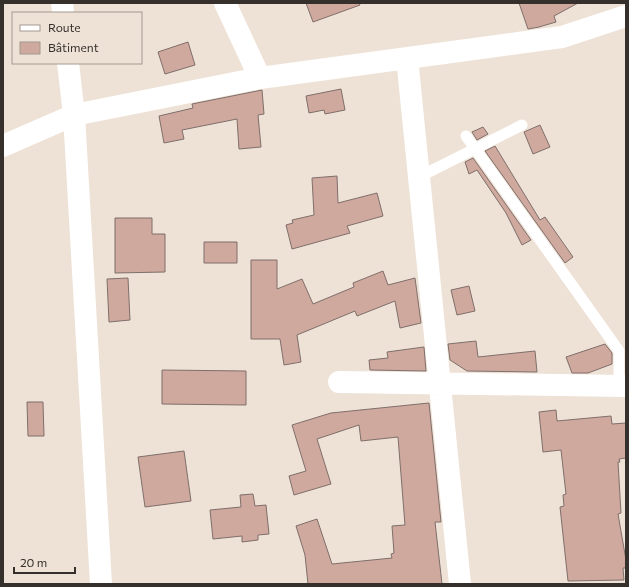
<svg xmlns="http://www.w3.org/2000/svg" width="629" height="587" viewBox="0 0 629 587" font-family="Commissioner,sans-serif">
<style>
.building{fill:#cfa89e;stroke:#7f6f6b}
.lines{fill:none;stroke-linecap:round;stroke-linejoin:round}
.service{stroke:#fff;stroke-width:11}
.minor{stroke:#fff;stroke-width:22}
</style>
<rect width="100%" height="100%" fill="#eee1d5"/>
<path class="building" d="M 306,3 L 359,3 L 360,5 L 313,22 Z
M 519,3 L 578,3 L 554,16 L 556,22 L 539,27 L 528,29 Z
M 188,42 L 195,65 L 165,74 L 158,52 Z
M 341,89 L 345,110 L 325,114 L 324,110 L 309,113 L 306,96 Z
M 262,90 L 264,114 L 258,115 L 261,147 L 239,149 L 237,119 L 182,130 L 184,139 L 164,143 L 159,116 L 193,108 L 192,104 Z
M 540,125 L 550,147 L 533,154 L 524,132 Z
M 483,127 L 488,134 L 477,140 L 472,132 Z
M 495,146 L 540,220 L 545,217 L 573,257 L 565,263 L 485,151 Z
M 473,158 L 531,240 L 522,245 L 506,213 L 477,170 L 469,174 L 465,162 Z
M 337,176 L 338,203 L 377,193 L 383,216 L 347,226 L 350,233 L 292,249 L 286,225 L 293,223 L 292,220 L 314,215 L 312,178 Z
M 115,218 L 152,218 L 152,234 L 165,234 L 165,272 L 115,273 Z
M 204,242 L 237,242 L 237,263 L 204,263 Z
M 251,260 L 277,260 L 277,289 L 302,279 L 313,304 L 354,287 L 353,283 L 383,271 L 388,285 L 415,278 L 421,323 L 400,328 L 395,301 L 357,316 L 355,311 L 297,335 L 301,362 L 284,365 L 280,339 L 251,339 Z
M 128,278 L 130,320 L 109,322 L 107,279 Z
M 469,286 L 475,311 L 457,315 L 451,290 Z
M 476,341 L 478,357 L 535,351 L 537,372 L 467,371 L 450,360 L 448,344 Z
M 605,344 L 612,353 L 612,364 L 588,373 L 572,373 L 566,357 Z
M 424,347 L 426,371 L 370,370 L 369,360 L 388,358 L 387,352 Z
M 162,370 L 246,371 L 246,405 L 162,404 Z
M 27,402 L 43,402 L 44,436 L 28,436 Z
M 429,403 L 441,522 L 435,522 L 442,584 L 308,584 L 305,555 L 296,526 L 317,519 L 332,564 L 392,558 L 391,554 L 394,553 L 392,526 L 405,525 L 398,437 L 361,441 L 359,425 L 317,439 L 331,484 L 294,495 L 289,476 L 306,471 L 292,425 L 331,413 Z
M 556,410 L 557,421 L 611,416 L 612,424 L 626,423 L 626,458 L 619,459 L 620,462 L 618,462 L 621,513 L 618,514 L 626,560 L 626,568 L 623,568 L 624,580 L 568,581 L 560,507 L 564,506 L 563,495 L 566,494 L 561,450 L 543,452 L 539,412 Z
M 184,451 L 191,501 L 145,507 L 138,457 Z
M 253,494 L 255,506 L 266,505 L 269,534 L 258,535 L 258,540 L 242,542 L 242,536 L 213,539 L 210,510 L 241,507 L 240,495 Z"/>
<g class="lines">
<path class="service" d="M 466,136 L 619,351 L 619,386
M 419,177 L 522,125"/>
<path class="minor" d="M 62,3 L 63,13
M 225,3 L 260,78
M 407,58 L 460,584
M 68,63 L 74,115 L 101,584
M 3,146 L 74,115 L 260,78 L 562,37 L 626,16
M 339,382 L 626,386"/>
</g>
<rect width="629" height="587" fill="none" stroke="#35302c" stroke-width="8"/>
<rect x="12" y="12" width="130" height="52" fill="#eee1d5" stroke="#a49a91"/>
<rect x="20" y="25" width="20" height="6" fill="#ffffff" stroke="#a49a91"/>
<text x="48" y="32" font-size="12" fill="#35302c">Route</text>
<rect x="20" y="42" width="20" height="12" fill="#cfa89e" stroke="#a49a91"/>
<text x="48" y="52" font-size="12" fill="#35302c">Bâtiment</text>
<path d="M14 567v6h61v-6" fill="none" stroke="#35302c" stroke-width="2"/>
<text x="20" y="567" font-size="12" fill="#35302c" stroke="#eee1d5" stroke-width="3" paint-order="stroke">20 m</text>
</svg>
